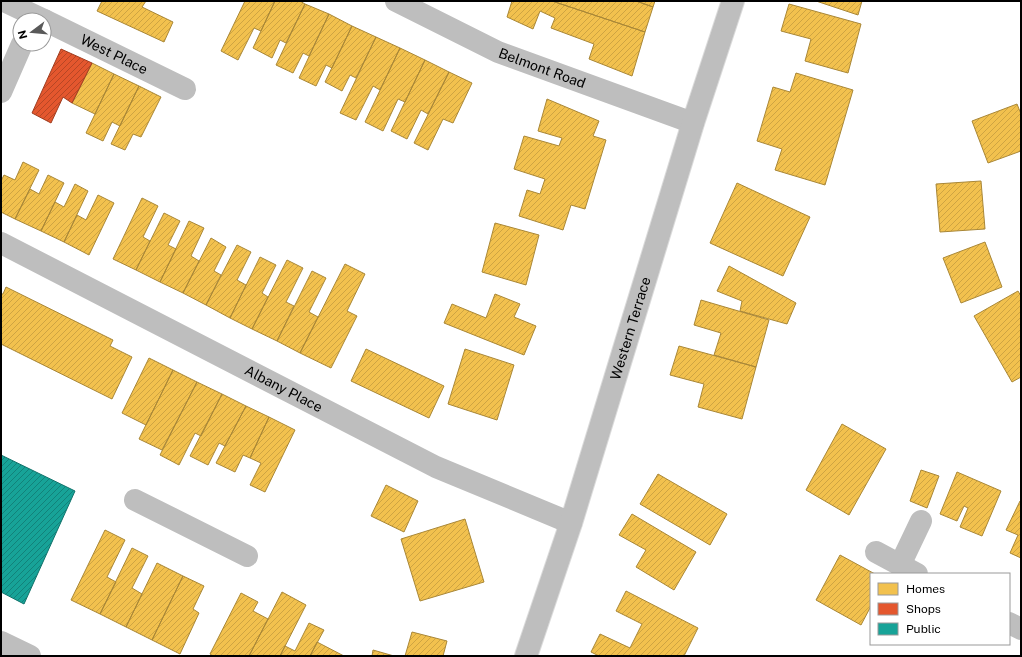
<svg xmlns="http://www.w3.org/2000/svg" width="1022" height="657" viewBox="0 0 1022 657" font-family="'Public Sans',sans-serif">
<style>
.homes{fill:url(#homes-hatch);stroke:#a98737}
.shops{fill:url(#shops-hatch);stroke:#a03d20}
.public{fill:url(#public-hatch);stroke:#10726a}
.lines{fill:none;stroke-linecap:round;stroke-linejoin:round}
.primary-casing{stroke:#dbdbdb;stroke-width:24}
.minor{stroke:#bebebe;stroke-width:22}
.tertiary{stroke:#bebebe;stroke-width:22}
.primary{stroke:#bebebe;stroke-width:22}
.labels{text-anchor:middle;stroke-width:4;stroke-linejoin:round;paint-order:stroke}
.street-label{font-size:14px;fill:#000;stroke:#fff}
</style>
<defs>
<pattern id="homes-hatch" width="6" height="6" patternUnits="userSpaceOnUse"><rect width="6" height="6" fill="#f2c14e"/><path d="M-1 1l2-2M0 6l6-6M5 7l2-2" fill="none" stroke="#cea442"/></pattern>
<pattern id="shops-hatch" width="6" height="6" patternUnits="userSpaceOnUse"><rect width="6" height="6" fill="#e4572e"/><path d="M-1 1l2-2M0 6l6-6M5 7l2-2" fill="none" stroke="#b64625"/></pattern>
<pattern id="public-hatch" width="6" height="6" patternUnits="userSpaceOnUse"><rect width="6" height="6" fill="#17a398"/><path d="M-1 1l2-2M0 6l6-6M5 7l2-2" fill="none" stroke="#12827a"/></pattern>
</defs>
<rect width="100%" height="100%" fill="#fff"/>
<path class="homes" d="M 102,1 L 146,1 L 142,7 L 173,22 L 164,42 L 97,11 Z
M 245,1 L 275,1 L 261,31 L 254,28 L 238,60 L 221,51 Z
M 275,1 L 300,1 L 305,4 L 286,43 L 280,40 L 272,58 L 253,48 Z
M 512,1 L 552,1 L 645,32 L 632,76 L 589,59 L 594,44 L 551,28 L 555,18 L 540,11 L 533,29 L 507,17 Z
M 552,1 L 636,1 L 653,7 L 645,32 Z
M 636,1 L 655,1 L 653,7 Z
M 816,1 L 862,1 L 858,15 Z
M 305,4 L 329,14 L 309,56 L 303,53 L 293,73 L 276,65 Z
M 789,4 L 861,24 L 848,73 L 805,61 L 811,39 L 781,31 Z
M 329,14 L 352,26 L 332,68 L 326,65 L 316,86 L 299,78 Z
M 352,26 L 376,37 L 356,78 L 350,75 L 342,91 L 325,82 Z
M 376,37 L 400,48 L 380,90 L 373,86 L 356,120 L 340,113 Z
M 400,48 L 425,60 L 405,102 L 398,99 L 383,131 L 365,122 Z
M 425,60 L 449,72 L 428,114 L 421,110 L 407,139 L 391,131 Z
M 92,63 L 114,74 L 95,114 L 72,103 Z
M 449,72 L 472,83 L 453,123 L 443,119 L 428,150 L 414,143 Z
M 796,73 L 853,90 L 825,185 L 775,170 L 782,149 L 757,141 L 773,87 L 790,92 Z
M 114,74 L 139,86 L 120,126 L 112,122 L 103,141 L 86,133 Z
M 139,86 L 161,97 L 141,137 L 133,134 L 125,150 L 111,144 Z
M 547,99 L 599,121 L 593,136 L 606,140 L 585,209 L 571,205 L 563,230 L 519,216 L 527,190 L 540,194 L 545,179 L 514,169 L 524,136 L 559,146 L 562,138 L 538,131 Z
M 1017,104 L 1021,114 L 1021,151 L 988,163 L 972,121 Z
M 23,162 L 39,170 L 15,219 L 1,212 L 1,181 L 4,175 L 15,180 Z
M 48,175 L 64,183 L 41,231 L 15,219 L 30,189 L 39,194 Z
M 981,181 L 985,229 L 940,232 L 936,184 Z
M 737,183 L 810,217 L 783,276 L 710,243 Z
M 75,184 L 88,191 L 64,242 L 41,231 L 55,202 L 64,207 Z
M 98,195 L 114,203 L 89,255 L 64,242 L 77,215 L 86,220 Z
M 142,198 L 158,206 L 143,237 L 150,241 L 136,270 L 113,259 Z
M 164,213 L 180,221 L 168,245 L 176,249 L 160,282 L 136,270 Z
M 189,221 L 204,228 L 191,256 L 199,261 L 183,293 L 160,282 Z
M 495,223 L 539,235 L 526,285 L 482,272 Z
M 211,238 L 226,247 L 214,271 L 221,275 L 206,305 L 183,293 Z
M 985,242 L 1002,287 L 961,303 L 943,258 Z
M 237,245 L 251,252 L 237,280 L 246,285 L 230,318 L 206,305 Z
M 260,257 L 276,265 L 262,293 L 268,297 L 252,329 L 230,318 Z
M 287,260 L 303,268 L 286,302 L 294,306 L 277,341 L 252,329 Z
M 345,264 L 365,274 L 347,311 L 357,316 L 331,368 L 300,353 Z
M 729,266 L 796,303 L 787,324 L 740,311 L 742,301 L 717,291 Z
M 312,271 L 326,278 L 309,312 L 318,317 L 300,353 L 277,341 Z
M 6,287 L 113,340 L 110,346 L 132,357 L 112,399 L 1,344 L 1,294 L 3,294 Z
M 1018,291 L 1021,296 L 1021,377 L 1012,382 L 974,316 Z
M 495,294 L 520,304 L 514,317 L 536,326 L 524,355 L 444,323 L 452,304 L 486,318 Z
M 701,300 L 769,320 L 756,367 L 714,355 L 721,333 L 694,325 Z
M 679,346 L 756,367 L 742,419 L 698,407 L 704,384 L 670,375 Z
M 366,349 L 444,386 L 429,418 L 351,381 Z
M 465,349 L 514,365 L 497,420 L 448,404 Z
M 149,358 L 173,370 L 146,425 L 122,413 Z
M 173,370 L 197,382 L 162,450 L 139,439 Z
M 197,382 L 222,394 L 201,436 L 195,433 L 179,465 L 160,455 Z
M 222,394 L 246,406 L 225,446 L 219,443 L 208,465 L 190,456 Z
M 246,406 L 269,417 L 250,458 L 243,455 L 235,472 L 216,463 Z
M 269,417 L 295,430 L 265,492 L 250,485 L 261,463 L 250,458 Z
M 842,424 L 886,449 L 849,515 L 806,490 Z
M 921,470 L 939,476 L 927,508 L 910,501 Z
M 957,472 L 1001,491 L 982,536 L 960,527 L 968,508 L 964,506 L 957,521 L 940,514 Z
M 658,474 L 727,514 L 710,545 L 640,504 Z
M 386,485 L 418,501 L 404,532 L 371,516 Z
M 1020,501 L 1021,502 L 1021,558 L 1010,553 L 1018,535 L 1006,530 Z
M 632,514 L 696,552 L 674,590 L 636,567 L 646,550 L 619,535 Z
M 465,519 L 484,582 L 420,601 L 401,539 Z
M 105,530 L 125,540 L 107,577 L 116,582 L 100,614 L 71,600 Z
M 132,548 L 148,556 L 132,588 L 142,594 L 126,627 L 100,614 Z
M 840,555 L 875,574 L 871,574 L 871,606 L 861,625 L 816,600 Z
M 157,563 L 183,576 L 152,640 L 126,627 Z
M 183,576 L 204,586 L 193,609 L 199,613 L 180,654 L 152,640 Z
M 626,591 L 698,628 L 684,656 L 599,656 L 591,652 L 600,634 L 630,648 L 642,624 L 616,611 Z
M 282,592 L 306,605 L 280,656 L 249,656 Z
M 241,593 L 258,602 L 253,611 L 268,619 L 249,656 L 213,656 L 210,654 Z
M 309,623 L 324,630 L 310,656 L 280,656 L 285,646 L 295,651 Z
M 412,632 L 447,641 L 443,656 L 405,656 Z
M 317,642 L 344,656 L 310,656 Z
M 373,650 L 394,656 L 372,656 Z"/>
<path class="shops" d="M 61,49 L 92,63 L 72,103 L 63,97 L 51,123 L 32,113 Z"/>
<path class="public" d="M 1,455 L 75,491 L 24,604 L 1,592 Z"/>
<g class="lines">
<g class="primary-casing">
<g id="primary">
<path id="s4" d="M 526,656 L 571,523 L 693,123 L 733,1"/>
</g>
</g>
<g class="minor">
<path d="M 4,1 L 44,20"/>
<path id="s1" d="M 396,1 L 498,52 L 693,123"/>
<path id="s2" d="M 44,20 L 185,89"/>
<path d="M 1,92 L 22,44"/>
<path id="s3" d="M 1,243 L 436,467 L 571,523"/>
<path d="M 135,500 L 247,556"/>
<path d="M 876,552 L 917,574"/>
<path d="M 900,565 L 921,521"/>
<path d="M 1009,623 L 1021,629"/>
</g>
<path class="tertiary" d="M 1,642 L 30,656"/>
<use href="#primary" class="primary"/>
</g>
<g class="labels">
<g class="street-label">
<text dy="5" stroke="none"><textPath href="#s2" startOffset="78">West Place</textPath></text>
<text dy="5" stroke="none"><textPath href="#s1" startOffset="161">Belmont Road</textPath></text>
<text dy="5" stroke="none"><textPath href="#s4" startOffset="344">Western Terrace</textPath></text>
<text dy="5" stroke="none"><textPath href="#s3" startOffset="318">Albany Place</textPath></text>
</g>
</g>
<rect width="1022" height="657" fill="none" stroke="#000000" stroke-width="4"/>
<rect x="870" y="573" width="140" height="72" fill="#ffffff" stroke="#999999"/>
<rect x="878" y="583" width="20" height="12" fill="#f2c14e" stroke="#999999"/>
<text x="906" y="593" font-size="12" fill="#000000">Homes</text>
<rect x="878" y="603" width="20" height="12" fill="#e4572e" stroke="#999999"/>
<text x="906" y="613" font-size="12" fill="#000000">Shops</text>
<rect x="878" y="623" width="20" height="12" fill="#17a398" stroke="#999999"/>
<text x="906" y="633" font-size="12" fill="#000000">Public</text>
<g transform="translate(32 32) rotate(254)"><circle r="19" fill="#ffffff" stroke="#999999"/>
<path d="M0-3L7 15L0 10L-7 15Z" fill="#595959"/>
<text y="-6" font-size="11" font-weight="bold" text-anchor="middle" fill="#000000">N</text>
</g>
</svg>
